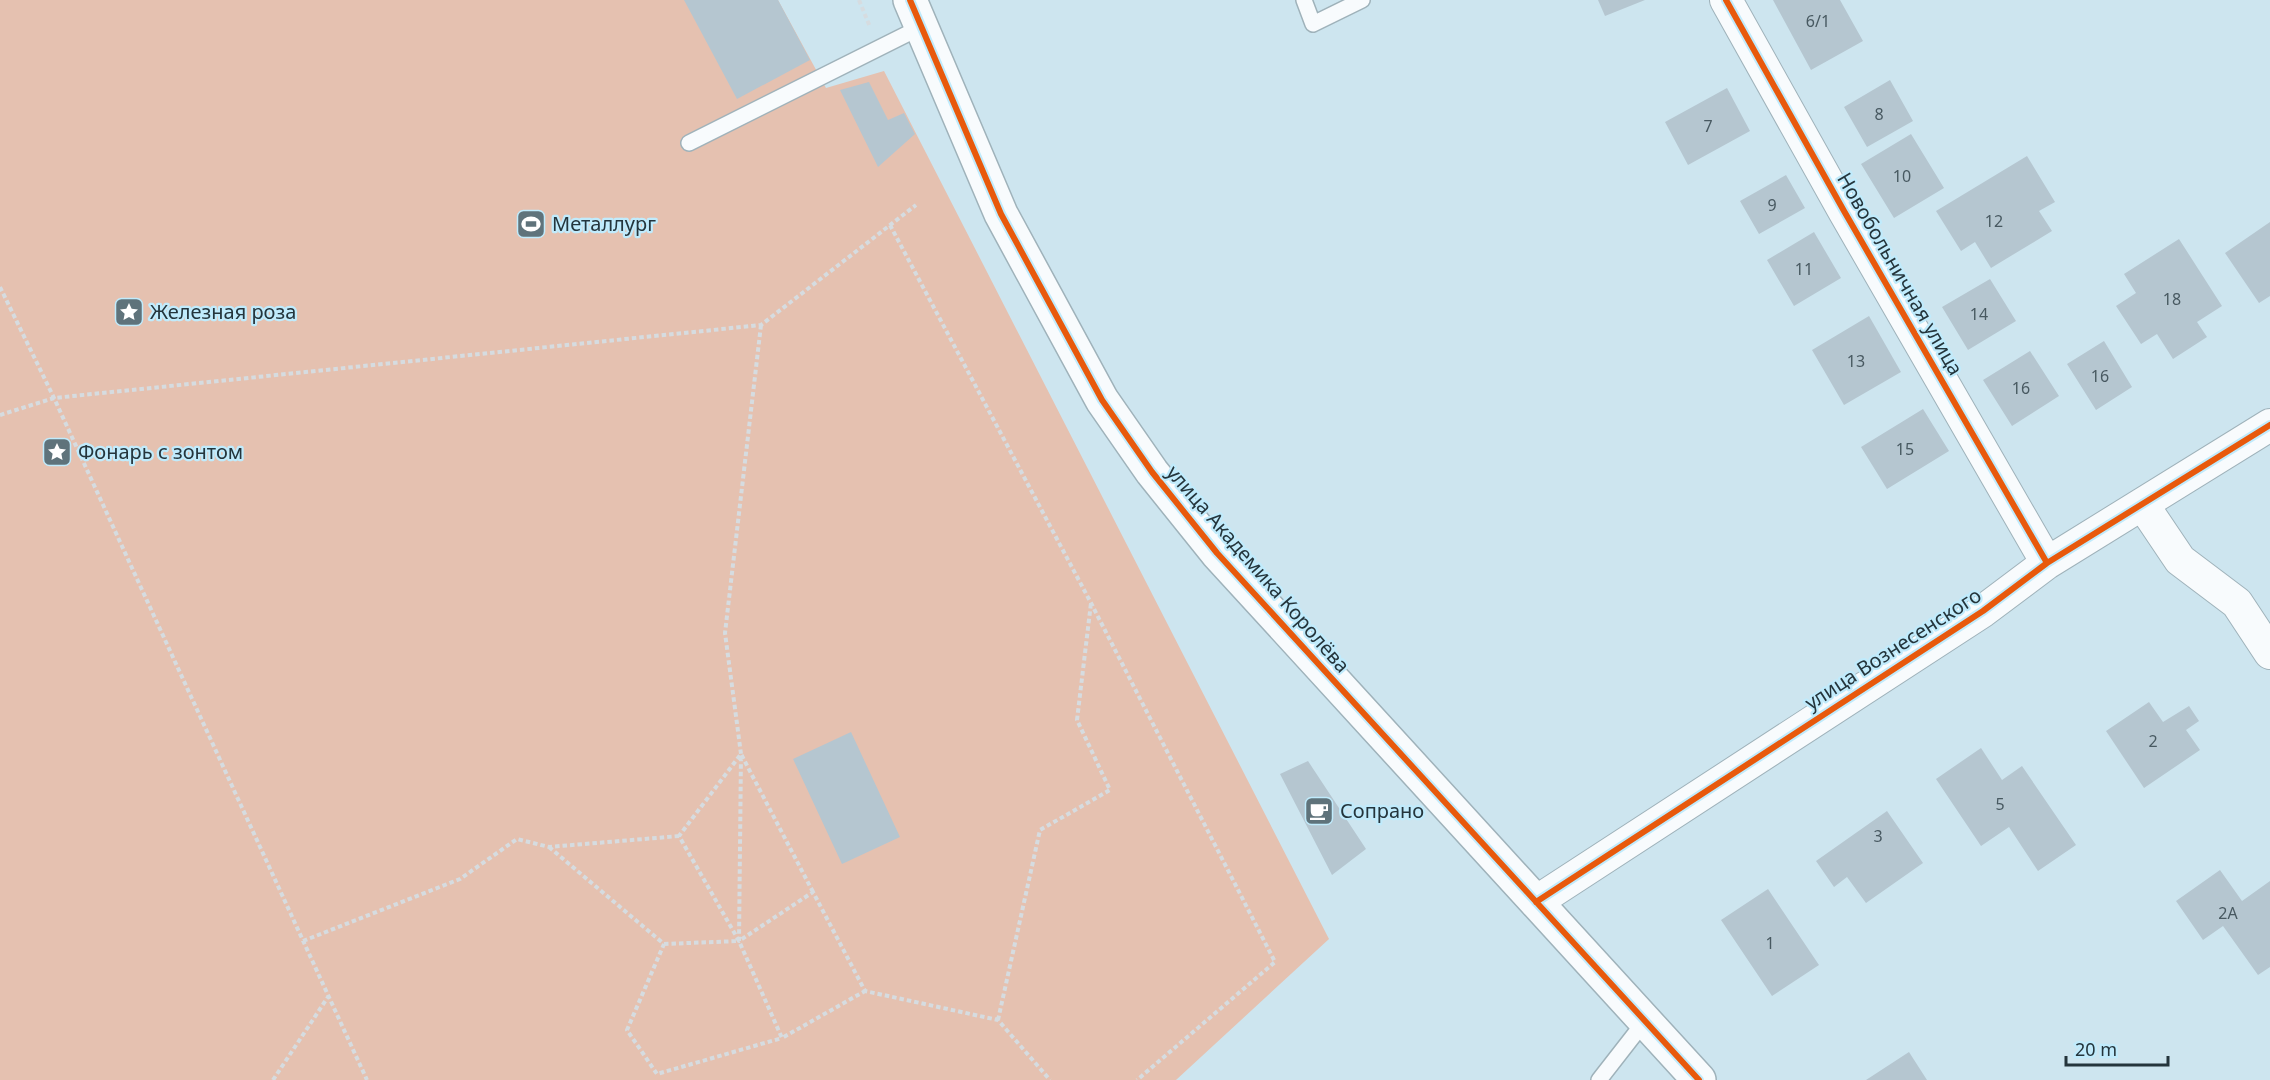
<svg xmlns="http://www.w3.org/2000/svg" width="2270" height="1080" viewBox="0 0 2270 1080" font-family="'Noto Sans',sans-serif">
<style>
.green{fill:#e5c1b0}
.building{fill:#b5c6d0}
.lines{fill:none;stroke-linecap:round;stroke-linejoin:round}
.service-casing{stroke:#9fb2ba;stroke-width:18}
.minor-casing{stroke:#9fb2ba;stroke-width:34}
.tertiary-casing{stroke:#9fb2ba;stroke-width:36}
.path{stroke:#d6dce0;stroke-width:4;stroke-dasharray:4.5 3;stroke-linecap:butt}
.service{stroke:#f8fbfd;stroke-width:15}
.minor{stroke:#f8fbfd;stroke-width:32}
.tertiary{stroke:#f8fbfd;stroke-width:33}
.cycleway-casing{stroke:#c0ebfc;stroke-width:10}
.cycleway{stroke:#e8590c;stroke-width:6}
.labels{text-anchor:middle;stroke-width:4.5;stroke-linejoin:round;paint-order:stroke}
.number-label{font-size:16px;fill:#485961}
.poi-label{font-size:20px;fill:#24353c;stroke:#c0ebfc;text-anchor:start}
.street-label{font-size:20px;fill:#24353c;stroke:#c0ebfc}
</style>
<rect width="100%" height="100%" fill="#cde5ef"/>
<path class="green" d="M 0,0 L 778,0 L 826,88 L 884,71 L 1329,939 L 1176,1080 L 0,1080 Z"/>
<path class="building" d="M 684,0 L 778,0 L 810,60 L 737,99 Z
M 1598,0 L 1645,0 L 1605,16 Z
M 1773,0 L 1840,0 L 1863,41 L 1811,70 Z
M 1890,80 L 1913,121 L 1867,147 L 1844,107 Z
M 869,82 L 888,120 L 904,113 L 915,134 L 878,167 L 840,90 Z
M 1727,88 L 1750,131 L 1688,165 L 1665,122 Z
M 1911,134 L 1944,188 L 1894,218 L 1861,164 Z
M 2027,156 L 2055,202 L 2039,211 L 2052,231 L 1991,268 L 1975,242 L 1961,251 L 1936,211 Z
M 1786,175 L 1805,208 L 1759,234 L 1740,201 Z
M 2270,222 L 2270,296 L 2259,303 L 2225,253 Z
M 1814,232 L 1841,278 L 1794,306 L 1767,260 Z
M 2179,239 L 2222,306 L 2197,322 L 2207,337 L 2173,359 L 2157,334 L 2141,344 L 2116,306 L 2136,293 L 2124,274 Z
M 1990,279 L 2016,321 L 1968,350 L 1942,307 Z
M 1869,316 L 1901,372 L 1844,405 L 1812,350 Z
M 2104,341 L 2132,387 L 2096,410 L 2067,364 Z
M 2030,351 L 2059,396 L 2012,426 L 1983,380 Z
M 1923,409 L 1949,451 L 1887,489 L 1861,447 Z
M 2149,702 L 2163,722 L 2189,706 L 2199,721 L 2186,730 L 2200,750 L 2144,788 L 2106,731 Z
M 851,732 L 900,837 L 842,864 L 793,759 Z
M 1981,748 L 2002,780 L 2022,766 L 2076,845 L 2038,871 L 2009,827 L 1981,846 L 1936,779 Z
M 1308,761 L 1366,849 L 1332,875 L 1280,774 Z
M 1887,811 L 1923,863 L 1866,903 L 1847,877 L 1834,887 L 1816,861 Z
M 2220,870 L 2242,901 L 2270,881 L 2270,967 L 2258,975 L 2223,926 L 2203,940 L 2176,901 Z
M 1768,889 L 1819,965 L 1772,996 L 1721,920 Z
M 1909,1052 L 1927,1080 L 1866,1080 Z"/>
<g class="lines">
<g class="service-casing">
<path id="service" d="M 1304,0 L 1313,24 L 1362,0
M 689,143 L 921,27
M 1599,1080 L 1645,1021"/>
</g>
<g class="minor-casing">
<path id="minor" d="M 1726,0 L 1844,211 L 2047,563
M 2143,505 L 2180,560 L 2237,603 L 2270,653
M 1536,902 L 1983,611 L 2047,563 L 2270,425"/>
</g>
<g class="tertiary-casing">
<path id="tertiary" d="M 910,0 L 1001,214 L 1102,400 L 1152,472 L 1217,553 L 1699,1080"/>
</g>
<path class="path" d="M 859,0 L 870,27
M 890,225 L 1091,603 L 1275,962 L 1137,1080
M 0,287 L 54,398 L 367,1080
M 761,325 L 725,633 L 741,754 L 739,941 L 813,892 L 865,991 L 998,1020 L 1050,1080
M 0,415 L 54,398 L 761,325 L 916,205
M 549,847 L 664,944 L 627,1030 L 657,1074 L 782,1038
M 813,892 L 741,754 L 679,836 L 739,941 L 782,1038 L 865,991
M 303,941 L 460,879 L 517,839 L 549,847 L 679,836
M 664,944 L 739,941
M 998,1020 L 1040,830 L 1110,790 L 1077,720 L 1091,603
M 273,1080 L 328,997"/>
<use href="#service" class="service"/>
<use href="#minor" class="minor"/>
<use href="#tertiary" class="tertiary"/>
<g class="cycleway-casing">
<path id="cycleway" d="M 910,0 L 1001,214 L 1102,400 L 1152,472 L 1217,553 L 1699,1080
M 1726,0 L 1844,211 L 2047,563
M 1536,902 L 1983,611 L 2047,563 L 2270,425"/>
</g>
<use href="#cycleway" class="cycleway"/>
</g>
<defs>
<g id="stadium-square" transform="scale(1.5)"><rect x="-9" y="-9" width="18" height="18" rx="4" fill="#5f737b" stroke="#c0ebfc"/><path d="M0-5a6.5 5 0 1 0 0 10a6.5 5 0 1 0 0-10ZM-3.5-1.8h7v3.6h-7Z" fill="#fff"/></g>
<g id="sight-square" transform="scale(1.5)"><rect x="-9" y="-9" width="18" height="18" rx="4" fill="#5f737b" stroke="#c0ebfc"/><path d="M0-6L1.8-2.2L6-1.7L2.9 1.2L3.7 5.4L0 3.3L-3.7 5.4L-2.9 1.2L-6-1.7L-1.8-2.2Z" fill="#fff"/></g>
<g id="cafe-square" transform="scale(1.5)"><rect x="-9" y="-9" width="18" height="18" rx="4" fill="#5f737b" stroke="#c0ebfc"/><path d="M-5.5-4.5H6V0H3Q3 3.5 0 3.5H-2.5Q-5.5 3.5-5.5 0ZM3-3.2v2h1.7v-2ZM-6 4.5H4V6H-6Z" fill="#fff"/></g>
</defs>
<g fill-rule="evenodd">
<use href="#stadium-square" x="531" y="224"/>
<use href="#sight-square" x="129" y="312"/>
<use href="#sight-square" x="57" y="452"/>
<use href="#cafe-square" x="1319" y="811"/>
</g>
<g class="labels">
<g class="number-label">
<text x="1818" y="27">6/1</text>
<text x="1879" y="120">8</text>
<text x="1708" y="132">7</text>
<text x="1902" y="182">10</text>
<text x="1772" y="211">9</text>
<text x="1994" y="227">12</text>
<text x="1804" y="275">11</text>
<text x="2172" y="305">18</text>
<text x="1979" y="320">14</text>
<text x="1856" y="367">13</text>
<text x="2100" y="382">16</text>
<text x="2021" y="394">16</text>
<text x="1905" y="455">15</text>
<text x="2153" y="747">2</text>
<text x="2000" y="810">5</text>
<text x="1878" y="842">3</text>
<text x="2228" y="919">2А</text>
<text x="1770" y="949">1</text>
</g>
<g class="poi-label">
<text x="552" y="231">Металлург</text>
<text x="150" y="319">Железная роза</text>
<text x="78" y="459">Фонарь с зонтом</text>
<text x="1340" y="818">Сопрано</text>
</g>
<g class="street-label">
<text transform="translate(1900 274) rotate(60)" y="7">Новобольничная улица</text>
<text transform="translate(1258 569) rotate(49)" y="7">улица Академика Королёва</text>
<text transform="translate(1893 649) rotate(-33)" y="7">улица Вознесенского</text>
</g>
</g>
<path d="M2066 1056v9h102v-9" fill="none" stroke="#24353c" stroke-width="3"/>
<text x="2075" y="1056" font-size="18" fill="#24353c" stroke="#c0ebfc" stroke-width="4.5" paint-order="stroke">20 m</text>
</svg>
